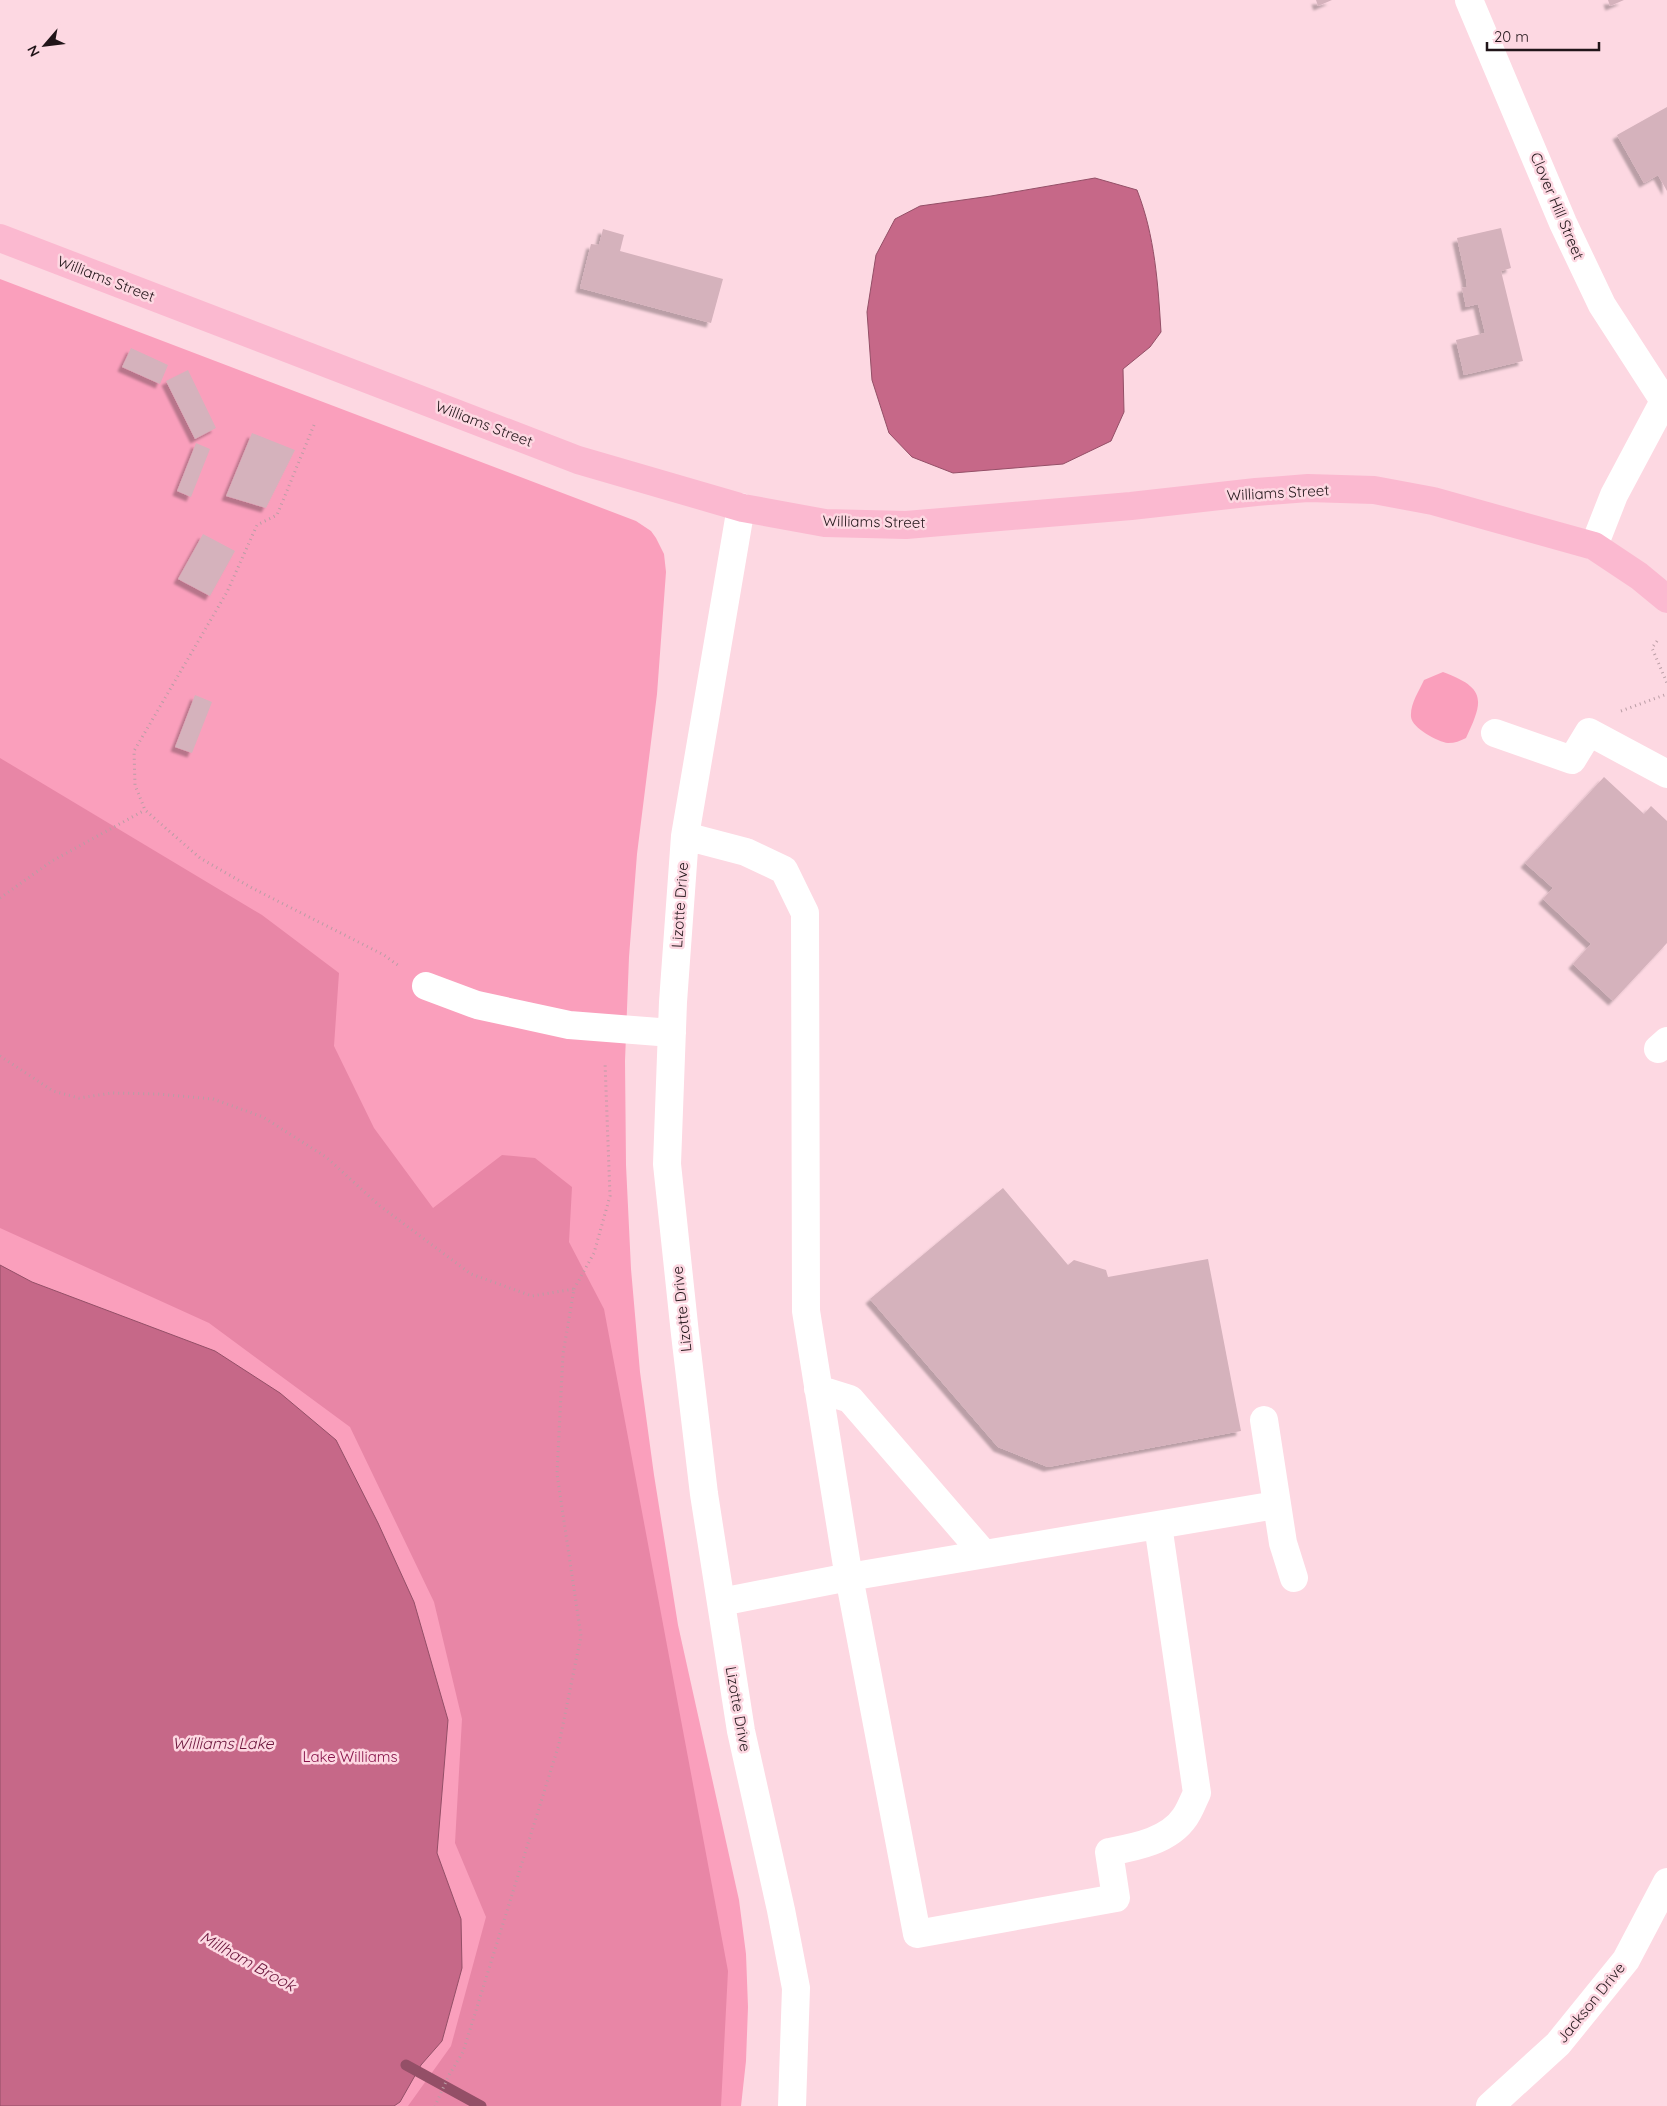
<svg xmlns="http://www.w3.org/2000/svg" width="1667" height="2106" viewBox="0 0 1667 2106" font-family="Quicksand,sans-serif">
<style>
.green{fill:#fa9fbc}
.forest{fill:#e886a6}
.water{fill:#c66888;stroke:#944f67}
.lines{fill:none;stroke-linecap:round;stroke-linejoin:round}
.stream{stroke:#944f67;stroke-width:11}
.building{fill:#d5b2bc;filter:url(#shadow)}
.path{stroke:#ba9da5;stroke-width:3;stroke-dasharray:1 4;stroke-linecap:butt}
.minor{stroke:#fff;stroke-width:28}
.major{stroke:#fbb9d0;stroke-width:28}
.labels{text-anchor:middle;stroke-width:5;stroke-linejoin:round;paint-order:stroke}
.street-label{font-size:15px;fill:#211519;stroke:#fdd8e2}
.park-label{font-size:15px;fill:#861148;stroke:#fdd8e2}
.water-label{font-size:16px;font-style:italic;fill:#6c163c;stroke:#fdd8e2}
</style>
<defs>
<filter id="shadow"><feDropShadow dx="-4.5" dy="4.5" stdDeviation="1" flood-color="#0004"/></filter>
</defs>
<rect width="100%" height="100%" fill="#fdd8e2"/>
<path class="green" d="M 0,279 L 636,521 L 651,531 L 656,538 L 664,554 L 666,572 L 657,694 L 637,854 L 629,957 L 625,1061 L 626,1165 L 631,1269 L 640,1372 L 654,1475 L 678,1625 L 739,1900 L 746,1954 L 748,2007 L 746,2061 L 741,2106 L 0,2106 Z
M 1443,672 C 1486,688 1484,700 1466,738 C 1460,741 1455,743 1448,743 C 1438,742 1412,728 1411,717 C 1410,704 1419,691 1424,680 Z"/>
<path class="forest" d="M 0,758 L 262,915 L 339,973 L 334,1046 L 374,1128 L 433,1208 L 502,1155 L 535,1158 L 572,1187 L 569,1242 L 604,1309 L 728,1971 L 721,2106 L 408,2106 L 451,2046 L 486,1917 L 455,1843 L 462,1719 L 434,1602 L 350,1427 L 209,1323 L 0,1228 Z"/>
<path class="water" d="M 1095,178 L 1137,190 C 1155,236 1158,284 1161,332 L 1150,347 L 1123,369 L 1124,412 L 1111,441 L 1063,464 L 953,473 L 912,457 L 889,433 L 872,380 L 867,312 L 876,255 L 895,219 L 920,206 L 991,196 Z
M 0,1265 L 32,1282 L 215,1351 L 280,1393 L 336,1440 L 378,1523 L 414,1602 L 448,1720 L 437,1853 L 461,1919 L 462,1968 L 442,2041 L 421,2065 L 400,2102 L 394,2106 L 0,2106 Z"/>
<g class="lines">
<path class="stream" d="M 406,2065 L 481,2106"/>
</g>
<path class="building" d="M 1316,0 L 1332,0 L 1318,6 Z
M 1608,0 L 1624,0 L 1610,6 Z
M 1667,107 L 1667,191 L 1658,175 L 1644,183 L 1617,135 Z
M 1501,228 L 1511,268 L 1501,271 L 1523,361 L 1464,375 L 1456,340 L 1485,333 L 1478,304 L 1466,307 L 1462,288 L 1467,287 L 1466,279 L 1457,238 Z
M 603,229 L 624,235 L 620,251 L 723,279 L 711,323 L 580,288 L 591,244 L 599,245 Z
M 131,348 L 168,365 L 160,384 L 122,367 Z
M 188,370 L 216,428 L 195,439 L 166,381 Z
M 252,433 L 295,450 L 266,508 L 226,496 Z
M 196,443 L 210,449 L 191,497 L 177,491 Z
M 203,534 L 235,551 L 210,596 L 178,579 Z
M 195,695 L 212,702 L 192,753 L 175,747 Z
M 1604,777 L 1644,814 L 1651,806 L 1667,821 L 1667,943 L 1613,1001 L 1573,964 L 1591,944 L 1543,899 L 1553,888 L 1525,863 Z
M 1003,1188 L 1068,1265 L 1074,1260 L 1106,1270 L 1108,1277 L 1208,1259 L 1241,1431 L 1048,1467 L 998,1447 L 870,1299 Z"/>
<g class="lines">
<path class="path" d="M 314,425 L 277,515 L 257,525 L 227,592 L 134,751 L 135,785 L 145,810 L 200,858 L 252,888 L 384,955 L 399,966
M 1657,641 L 1652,648 L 1667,683
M 1621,711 L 1667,694
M 0,898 L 52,861 L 145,810
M 0,1056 L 53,1091 L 79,1098 L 112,1093 L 158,1094 L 213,1099 L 263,1117 L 326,1157 L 380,1206 L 471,1274 L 532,1296 L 574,1289 L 563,1354 L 557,1474 L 581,1636 L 559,1744 L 463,2052 L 449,2075 L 435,2106
M 574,1289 L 594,1253 L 610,1196 L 605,1062"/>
<path class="minor" d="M 1469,0 L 1563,223 L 1602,305 L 1664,401
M 741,507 L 685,836 L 673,1002 L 667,1164 L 685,1334 L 704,1494 L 741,1731 L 781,1910 L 796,1988 L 792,2106
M 1594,546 L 1614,495 L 1664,401 L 1667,399
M 1495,733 L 1572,760 L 1589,732 L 1667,774
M 685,836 L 746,852 L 784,870 L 805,913 L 806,1311 L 847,1566 L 917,1934 L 1116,1898 L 1109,1852 C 1135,1847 1169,1841 1185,1817 C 1190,1810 1193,1801 1197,1793 L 1158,1525
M 426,986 L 477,1005 L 569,1025 L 672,1033
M 1658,1049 L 1667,1041
M 818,1389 L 850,1399 L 984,1554
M 1264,1420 L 1283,1543 L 1294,1578
M 721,1602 L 849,1577 L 1276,1505
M 1490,2106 L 1558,2044 L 1626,1960 L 1667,1882"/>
<path class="major" d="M 0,238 L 578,460 L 743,508 L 825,523 L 906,525 L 1131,506 L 1256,492 L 1308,488 L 1374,490 L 1433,501 L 1594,546 L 1639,576 L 1667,599"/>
</g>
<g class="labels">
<g class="street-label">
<text transform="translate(1557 206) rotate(67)" y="5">Clover Hill Street</text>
<text transform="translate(106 279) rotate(21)" y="5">Williams Street</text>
<text transform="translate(484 424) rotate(21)" y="5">Williams Street</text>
<text transform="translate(1278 493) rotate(-3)" y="5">Williams Street</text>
<text transform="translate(874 522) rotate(1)" y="5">Williams Street</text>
<text transform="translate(680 905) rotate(-86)" y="5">Lizotte Drive</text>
<text transform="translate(682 1309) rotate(-96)" y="5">Lizotte Drive</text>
<text transform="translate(738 1709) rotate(80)" y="5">Lizotte Drive</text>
<text transform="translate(1591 2003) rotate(-51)" y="5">Jackson Drive</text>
</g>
<g class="park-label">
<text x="350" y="1762">Lake Williams</text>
</g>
<g class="water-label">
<text x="223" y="1749">Williams Lake</text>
<text transform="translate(248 1961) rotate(29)" y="6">Millham Brook</text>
</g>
</g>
<g transform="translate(45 45) rotate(242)" stroke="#fdd8e2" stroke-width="4" paint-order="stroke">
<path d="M0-4L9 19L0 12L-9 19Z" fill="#211519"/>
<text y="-8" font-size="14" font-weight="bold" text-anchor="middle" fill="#211519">N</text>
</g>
<path d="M1487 42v8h112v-8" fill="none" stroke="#211519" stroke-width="2.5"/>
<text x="1494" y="42" font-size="15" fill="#211519" stroke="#fdd8e2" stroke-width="4" paint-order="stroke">20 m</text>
</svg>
